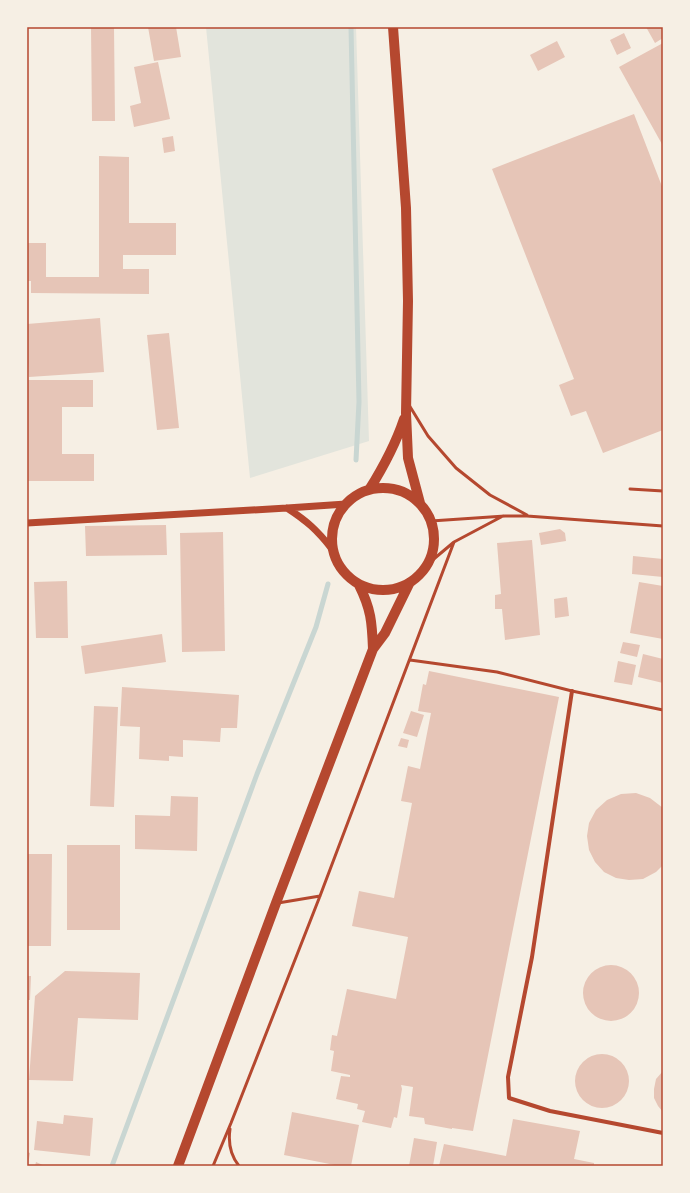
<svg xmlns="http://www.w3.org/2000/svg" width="690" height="1193" viewBox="0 0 690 1193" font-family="'Titillium Web',sans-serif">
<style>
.green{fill:#e2e4dc}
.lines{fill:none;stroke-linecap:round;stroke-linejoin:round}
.stream{stroke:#c9d6d2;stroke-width:5}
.building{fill:#e6c5b7}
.service{stroke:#b5482f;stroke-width:3}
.minor{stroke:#b5482f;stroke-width:4}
.tertiary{stroke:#b5482f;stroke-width:7}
.primary{stroke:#b5482f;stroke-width:10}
.neatline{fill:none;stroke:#b5482f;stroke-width:1.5}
</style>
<rect width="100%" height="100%" fill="#f6efe4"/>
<path class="green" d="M 206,27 L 356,27 L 369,441 L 250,478 Z"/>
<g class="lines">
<path class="stream" d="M 351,27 L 359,402 L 356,460
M 112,1166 L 257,774 L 316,627 L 328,584"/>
</g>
<path class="building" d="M 91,27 L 114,27 L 115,121 L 92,121 Z
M 148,27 L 176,27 L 181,57 L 154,61 Z
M 646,27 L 663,27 L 663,38 L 655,43 Z
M 624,33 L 631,48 L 617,55 L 610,40 Z
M 557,41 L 565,57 L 538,71 L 530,55 Z
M 663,43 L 663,146 L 619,67 Z
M 158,62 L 170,119 L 134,127 L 130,106 L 141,103 L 134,67 Z
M 634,114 L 663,189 L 663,430 L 603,453 L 586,411 L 571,416 L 559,385 L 574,379 L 492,169 Z
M 173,136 L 175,151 L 164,153 L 162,138 Z
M 99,156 L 129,157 L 129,223 L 176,223 L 176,255 L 123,255 L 123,269 L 149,269 L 149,294 L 31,293 L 31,281 L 27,281 L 27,243 L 46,243 L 46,277 L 99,277 Z
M 100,318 L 104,372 L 29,377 L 27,348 L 27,324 Z
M 169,333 L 179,428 L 157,430 L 147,335 Z
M 27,380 L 93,380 L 93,407 L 62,407 L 62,454 L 94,454 L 94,481 L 27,481 Z
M 166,525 L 167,555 L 86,556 L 85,526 Z
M 560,529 L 565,533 L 566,541 L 541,545 L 539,533 Z
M 223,532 L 225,651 L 182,652 L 180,533 Z
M 532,540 L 540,635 L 505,640 L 502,609 L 495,609 L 495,595 L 501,594 L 497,543 Z
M 633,556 L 663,559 L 663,577 L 632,574 Z
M 67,581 L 68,638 L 36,638 L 34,582 Z
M 639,582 L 663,586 L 663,639 L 630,633 Z
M 567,597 L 569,616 L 555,618 L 554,599 Z
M 162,634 L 166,662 L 85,674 L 81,646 Z
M 623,642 L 640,645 L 637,657 L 620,653 Z
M 643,654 L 663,659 L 663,683 L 638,677 Z
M 618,661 L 636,665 L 632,685 L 614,682 Z
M 429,671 L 559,697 L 473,1131 L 452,1128 L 452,1129 L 425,1124 L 424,1118 L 409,1116 L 413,1087 L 401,1085 L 402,1089 L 397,1118 L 394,1117 L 391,1128 L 362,1122 L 365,1111 L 357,1109 L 358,1104 L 336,1099 L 341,1076 L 350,1077 L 350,1075 L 331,1071 L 334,1051 L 330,1050 L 332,1035 L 337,1036 L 347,989 L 396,999 L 408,937 L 352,926 L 359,891 L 394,898 L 412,803 L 401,801 L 408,766 L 420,769 L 431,713 L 418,711 L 423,684 L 426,685 Z
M 122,687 L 239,695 L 237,728 L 221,728 L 220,742 L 183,740 L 183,757 L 169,756 L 169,761 L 139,759 L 140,727 L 120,726 Z
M 94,706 L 118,707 L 114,807 L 90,806 Z
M 411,711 L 424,715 L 417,737 L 403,733 Z
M 401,738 L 409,740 L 407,748 L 398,746 Z
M 636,793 L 650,798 L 663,808 L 663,865 L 656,872 L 643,879 L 629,880 L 616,878 L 604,872 L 595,862 L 589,850 L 587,836 L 589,823 L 596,810 L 607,800 L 621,794 Z
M 171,796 L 198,797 L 197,851 L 135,849 L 135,815 L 170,816 Z
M 67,845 L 120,845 L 120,930 L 67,930 Z
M 27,854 L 52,854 L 51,946 L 27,946 Z
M583 993a28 28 0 1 1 56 0a28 28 0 1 1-56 0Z
M 65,971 L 140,973 L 138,1020 L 78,1018 L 73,1081 L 29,1080 L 35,996 Z
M 27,976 L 31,976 L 30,1000 L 27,1000 Z
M575 1081a27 27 0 1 1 54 0a27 27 0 1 1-54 0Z
M 663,1071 L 663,1112 L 658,1106 L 654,1098 L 654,1089 L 656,1079 Z
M 292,1112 L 359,1125 L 351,1166 L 340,1166 L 284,1155 Z
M 64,1115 L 93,1118 L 90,1156 L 34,1150 L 37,1121 L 63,1124 Z
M 513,1119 L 580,1131 L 574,1159 L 594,1163 L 594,1166 L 439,1166 L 444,1144 L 506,1156 Z
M 414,1138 L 437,1142 L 433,1166 L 409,1166 Z
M 27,1152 L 30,1153 L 28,1165 L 27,1165 Z
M 36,1162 L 45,1166 L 35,1166 Z"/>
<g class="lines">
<path class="service" d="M 409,405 L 428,436 L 456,468 L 490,495 L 527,515
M 630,489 L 663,491
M 431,521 L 505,516 L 527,516 L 663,526
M 429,563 L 454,542 L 503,516
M 410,660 L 497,672 L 572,691 L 663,710
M 278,903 L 320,896
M 230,1129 C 228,1143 230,1155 239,1166
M 213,1166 L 231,1123 L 320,896 L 454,542"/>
<path class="minor" d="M 572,691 L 532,957 L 508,1077 L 509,1098 L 550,1111 L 663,1133"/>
<path class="tertiary" d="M 287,508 C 307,521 317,530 332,549
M 27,523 L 287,508 L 346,504"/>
<path class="primary" d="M 393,27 L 406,208 L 408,301 L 406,413 L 408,458 L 420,503
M332 539a51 51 0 1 1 102 0a51 51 0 1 1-102 0Z
M 369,490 C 384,466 395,446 404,419
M 359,585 C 371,609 372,622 373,649
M 178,1166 L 276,903 L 373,649 L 385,633 L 409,584"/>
</g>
<rect width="690" height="1193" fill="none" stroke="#f6efe4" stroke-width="56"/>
<rect x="28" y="28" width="634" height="1137" class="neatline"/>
</svg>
